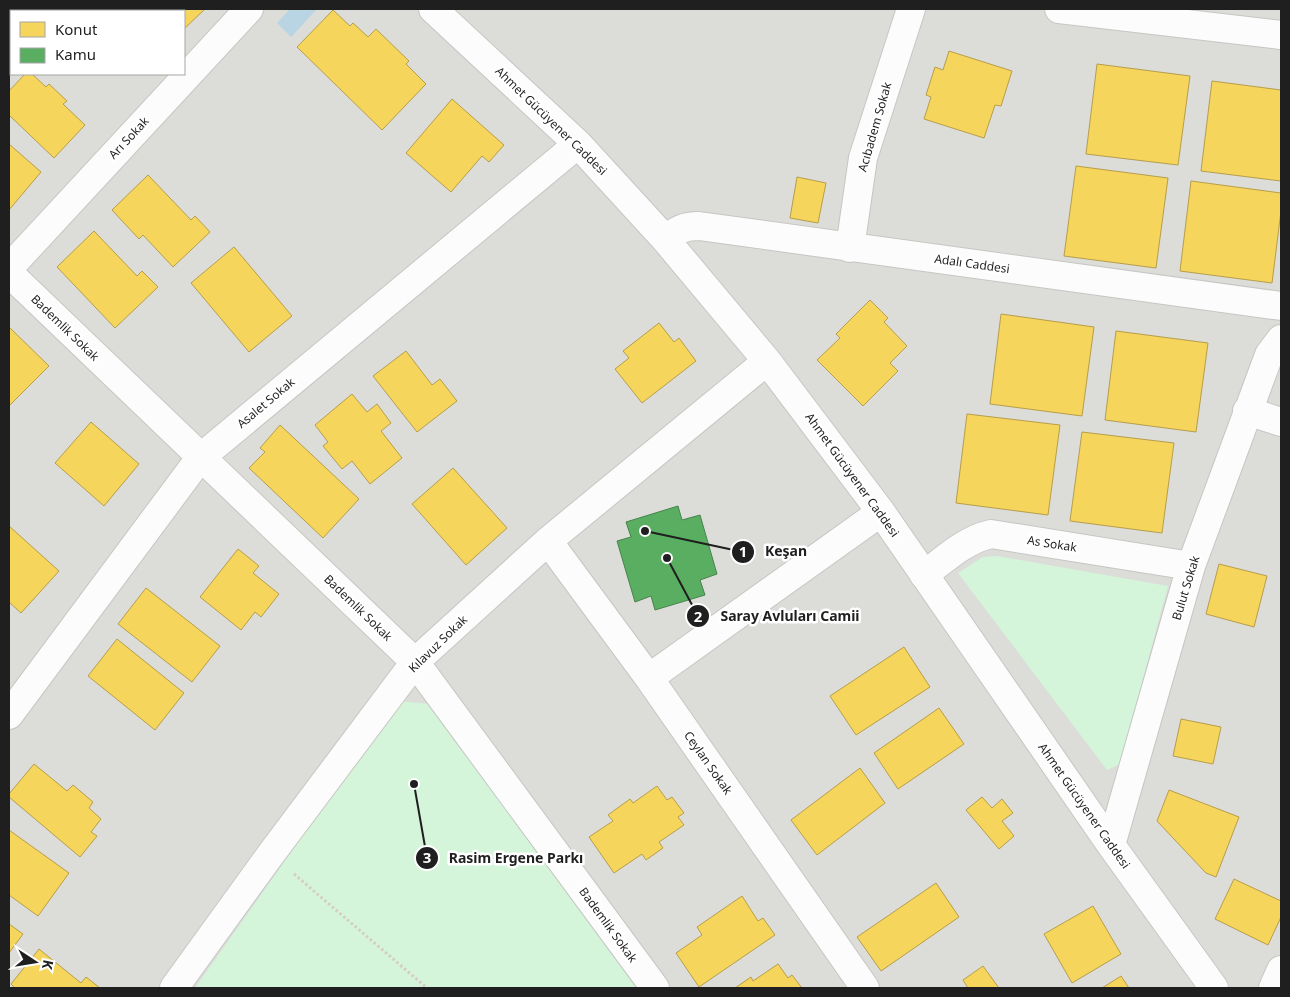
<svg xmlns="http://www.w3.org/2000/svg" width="1290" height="997" viewBox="0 0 1290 997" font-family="'Noto Sans',sans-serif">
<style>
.residential{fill:#dcdcd9;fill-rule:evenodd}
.park{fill:#d4f5da}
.water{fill:#b9d4e2}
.homes{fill:#f6d55c;stroke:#b69e4a}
.public{fill:#5aae61;stroke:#48834d}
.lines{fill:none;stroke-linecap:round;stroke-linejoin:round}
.minor-casing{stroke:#c6c6c4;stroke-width:30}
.path{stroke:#d7cbc6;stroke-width:3;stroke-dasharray:2.5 2.5;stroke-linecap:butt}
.minor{stroke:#fcfcfc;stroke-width:28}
.labels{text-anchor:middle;stroke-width:5;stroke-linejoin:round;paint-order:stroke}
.street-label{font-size:12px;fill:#1f1f1f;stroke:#fff}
.leader{fill:none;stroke:#1f1f1f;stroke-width:2}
.callout-dot{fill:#1f1f1f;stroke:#fff;stroke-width:2}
.mark-label{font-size:15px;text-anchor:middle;font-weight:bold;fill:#fff}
.callout-label{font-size:14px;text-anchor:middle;font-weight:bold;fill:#1f1f1f;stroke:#fff;stroke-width:5;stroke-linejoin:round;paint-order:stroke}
</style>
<rect width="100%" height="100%" fill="#edede8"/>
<path class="residential" d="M 9,9 L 1281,9 L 1281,988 L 9,988 ZM 11,11 L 184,11 L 184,74 L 11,74 Z"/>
<path class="park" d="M 997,556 L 1168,586 L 1120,764 L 1107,770 L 958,573 L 983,557 Z
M 398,701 L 430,704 L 637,988 L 195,988 Z"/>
<path class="water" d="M 290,9 L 317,9 L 291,37 L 277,23 Z"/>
<path class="homes" d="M 9,9 L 68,9 L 65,11 L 11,11 L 11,13 Z
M 118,9 L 205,9 L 184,29 L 184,11 L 121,11 Z
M 333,10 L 350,26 L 353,23 L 368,37 L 376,29 L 409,61 L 406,64 L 426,84 L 382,130 L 297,47 Z
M 949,51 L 1012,71 L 1001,106 L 995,105 L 984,138 L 924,119 L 931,97 L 926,95 L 935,67 L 943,70 Z
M 1097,64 L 1190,76 L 1178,165 L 1086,154 Z
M 25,74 L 32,74 L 46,87 L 49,84 L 67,101 L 63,104 L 85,125 L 54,158 L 9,115 L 9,91 Z
M 1212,81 L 1281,90 L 1281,181 L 1201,171 Z
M 452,99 L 504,145 L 489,162 L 482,156 L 451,192 L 406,153 Z
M 9,144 L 41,172 L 9,210 Z
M 1076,166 L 1168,178 L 1156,268 L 1064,256 Z
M 148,175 L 191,220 L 195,216 L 210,232 L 173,267 L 143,235 L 139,239 L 112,210 Z
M 797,177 L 826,183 L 818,223 L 790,218 Z
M 1191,181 L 1281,193 L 1281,211 L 1272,283 L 1180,271 Z
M 94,231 L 137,276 L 142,271 L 158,287 L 115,328 L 57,267 Z
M 234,247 L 292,316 L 249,352 L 191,283 Z
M 870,300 L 888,318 L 884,322 L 907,346 L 890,363 L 898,371 L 863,406 L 817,360 L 840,338 L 836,334 Z
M 1001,314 L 1094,327 L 1082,416 L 990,404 Z
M 659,323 L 674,342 L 679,338 L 696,361 L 642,403 L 615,369 L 629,358 L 623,351 Z
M 9,327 L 49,366 L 9,406 Z
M 1116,331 L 1208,343 L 1196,432 L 1105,420 Z
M 406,351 L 432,385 L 440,379 L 457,401 L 417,432 L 373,376 Z
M 352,394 L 367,412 L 377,404 L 391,423 L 381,431 L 402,458 L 370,484 L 352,461 L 342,469 L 323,446 L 328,442 L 315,425 Z
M 967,414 L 1060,425 L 1048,515 L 956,503 Z
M 91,422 L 139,464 L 104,506 L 55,463 Z
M 280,425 L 359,499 L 323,538 L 249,468 L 265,452 L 260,448 Z
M 1082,432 L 1174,443 L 1162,533 L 1070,521 Z
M 453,468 L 507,528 L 466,565 L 412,504 Z
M 9,526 L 59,571 L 21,613 L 9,602 Z
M 238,549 L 259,566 L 253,573 L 279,594 L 261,617 L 255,612 L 241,630 L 200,597 Z
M 1219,564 L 1267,576 L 1254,627 L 1206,614 Z
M 146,588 L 220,646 L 192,682 L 118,624 Z
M 117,639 L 184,693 L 155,730 L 88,676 Z
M 904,647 L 930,687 L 856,735 L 830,696 Z
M 939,708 L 964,744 L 898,789 L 874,753 Z
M 1181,719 L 1221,727 L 1213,764 L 1173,756 Z
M 34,764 L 67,791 L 73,785 L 93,802 L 89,808 L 101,819 L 91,832 L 97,836 L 80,857 L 9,797 L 9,794 Z
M 860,768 L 885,803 L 817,855 L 791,820 Z
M 657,786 L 667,800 L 672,797 L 684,813 L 678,817 L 684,825 L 659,842 L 663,848 L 646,860 L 642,854 L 614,873 L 589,837 L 613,821 L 608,815 L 630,799 L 633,803 Z
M 1169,790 L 1239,817 L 1216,877 L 1206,873 L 1157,821 Z
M 982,797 L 992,808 L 1002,799 L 1013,813 L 1002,821 L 1014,836 L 999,849 L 966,810 Z
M 9,830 L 69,873 L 38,916 L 9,895 Z
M 1234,879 L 1281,901 L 1281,917 L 1268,945 L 1215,919 Z
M 936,883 L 959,917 L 881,971 L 857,937 Z
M 742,896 L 758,921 L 763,918 L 775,935 L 699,987 L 676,953 L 702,935 L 697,927 Z
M 1093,906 L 1121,954 L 1072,983 L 1044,934 Z
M 9,924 L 23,934 L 9,953 Z
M 39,949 L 81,983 L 86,977 L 100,988 L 15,988 L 11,984 Z
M 778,964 L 788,978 L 792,975 L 802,988 L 735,988 L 751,977 L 753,981 Z
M 983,966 L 999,988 L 968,988 L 963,980 Z
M 1121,976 L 1129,988 L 1102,988 Z"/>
<path class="public" d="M 678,506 L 682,520 L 700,515 L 717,574 L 700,580 L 705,595 L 655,610 L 651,596 L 635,602 L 617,541 L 631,537 L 626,522 Z"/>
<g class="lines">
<g class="minor-casing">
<path id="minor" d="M 433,9 L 578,144 L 665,239 L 767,361 L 881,512 L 1111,845 L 1214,988
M 1059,9 L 1281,35
M 665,239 C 677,230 684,226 699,226 L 1281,306
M 850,248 L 863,158 L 911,9
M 9,268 L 249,9
M 9,273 L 415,662 L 655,988
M 1247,411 L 1281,422
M 548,541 L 649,678 L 865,988
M 924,575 C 945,559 965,540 991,534 L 1191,566
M 649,678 L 881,512
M 9,715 L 200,458 L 578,144
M 1111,845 L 1191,566 L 1269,355 L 1281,339
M 174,988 L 271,854 L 415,662 L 548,541 L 767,361
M 1273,988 L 1281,970"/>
</g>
<path class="path" d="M 294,874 L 427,988"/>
<use href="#minor" class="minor"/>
</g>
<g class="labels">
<g class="street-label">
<text transform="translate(551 121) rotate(44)" y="4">Ahmet Gücüyener Caddesi</text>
<text transform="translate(875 127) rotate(-74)" y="4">Acıbadem Sokak</text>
<text transform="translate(129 138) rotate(-47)" y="4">Arı Sokak</text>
<text transform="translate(972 264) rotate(8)" y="4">Adalı Caddesi</text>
<text transform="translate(65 328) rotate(44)" y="4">Bademlik Sokak</text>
<text transform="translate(266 403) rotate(-40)" y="4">Asalet Sokak</text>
<text transform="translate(852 475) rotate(54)" y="4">Ahmet Gücüyener Caddesi</text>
<text transform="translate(1052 544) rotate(9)" y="4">As Sokak</text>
<text transform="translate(1186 588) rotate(-73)" y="4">Bulut Sokak</text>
<text transform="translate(358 608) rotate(44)" y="4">Bademlik Sokak</text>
<text transform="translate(438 644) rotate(-44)" y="4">Kılavuz Sokak</text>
<text transform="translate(708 763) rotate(55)" y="4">Ceylan Sokak</text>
<text transform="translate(1084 806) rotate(55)" y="4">Ahmet Gücüyener Caddesi</text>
<text transform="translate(608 925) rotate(54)" y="4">Bademlik Sokak</text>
</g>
</g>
<path class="leader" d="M645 531L743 552M667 558L698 616M414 784L427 858"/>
<g class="callout-dot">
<circle cx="645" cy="531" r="5"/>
<circle cx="667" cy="558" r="5"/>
<circle cx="414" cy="784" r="5"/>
<circle cx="743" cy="552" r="12"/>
<circle cx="698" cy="616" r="12"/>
<circle cx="427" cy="858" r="12"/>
</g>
<g class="mark-label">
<text x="743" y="557">1</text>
<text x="698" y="622">2</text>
<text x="427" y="863">3</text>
</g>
<g class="callout-label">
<text x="786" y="556">Keşan</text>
<text x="790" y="621">Saray Avluları Camii</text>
<text x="516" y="863">Rasim Ergene Parkı</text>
</g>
<rect width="1290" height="997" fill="none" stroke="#1f1f1f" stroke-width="20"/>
<rect x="10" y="10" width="175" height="65" fill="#ffffff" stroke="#a5a5a5"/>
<rect x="20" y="22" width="25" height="15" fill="#f6d55c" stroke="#a5a5a5"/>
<text x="55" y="35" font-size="15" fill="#1f1f1f">Konut</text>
<rect x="20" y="48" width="25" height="15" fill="#5aae61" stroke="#a5a5a5"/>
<text x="55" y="60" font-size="15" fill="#1f1f1f">Kamu</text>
<g transform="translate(35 962) rotate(102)" stroke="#ffffff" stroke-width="4" paint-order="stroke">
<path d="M0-4L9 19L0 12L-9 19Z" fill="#1f1f1f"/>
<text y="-8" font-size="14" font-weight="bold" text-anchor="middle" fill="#1f1f1f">K</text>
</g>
</svg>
